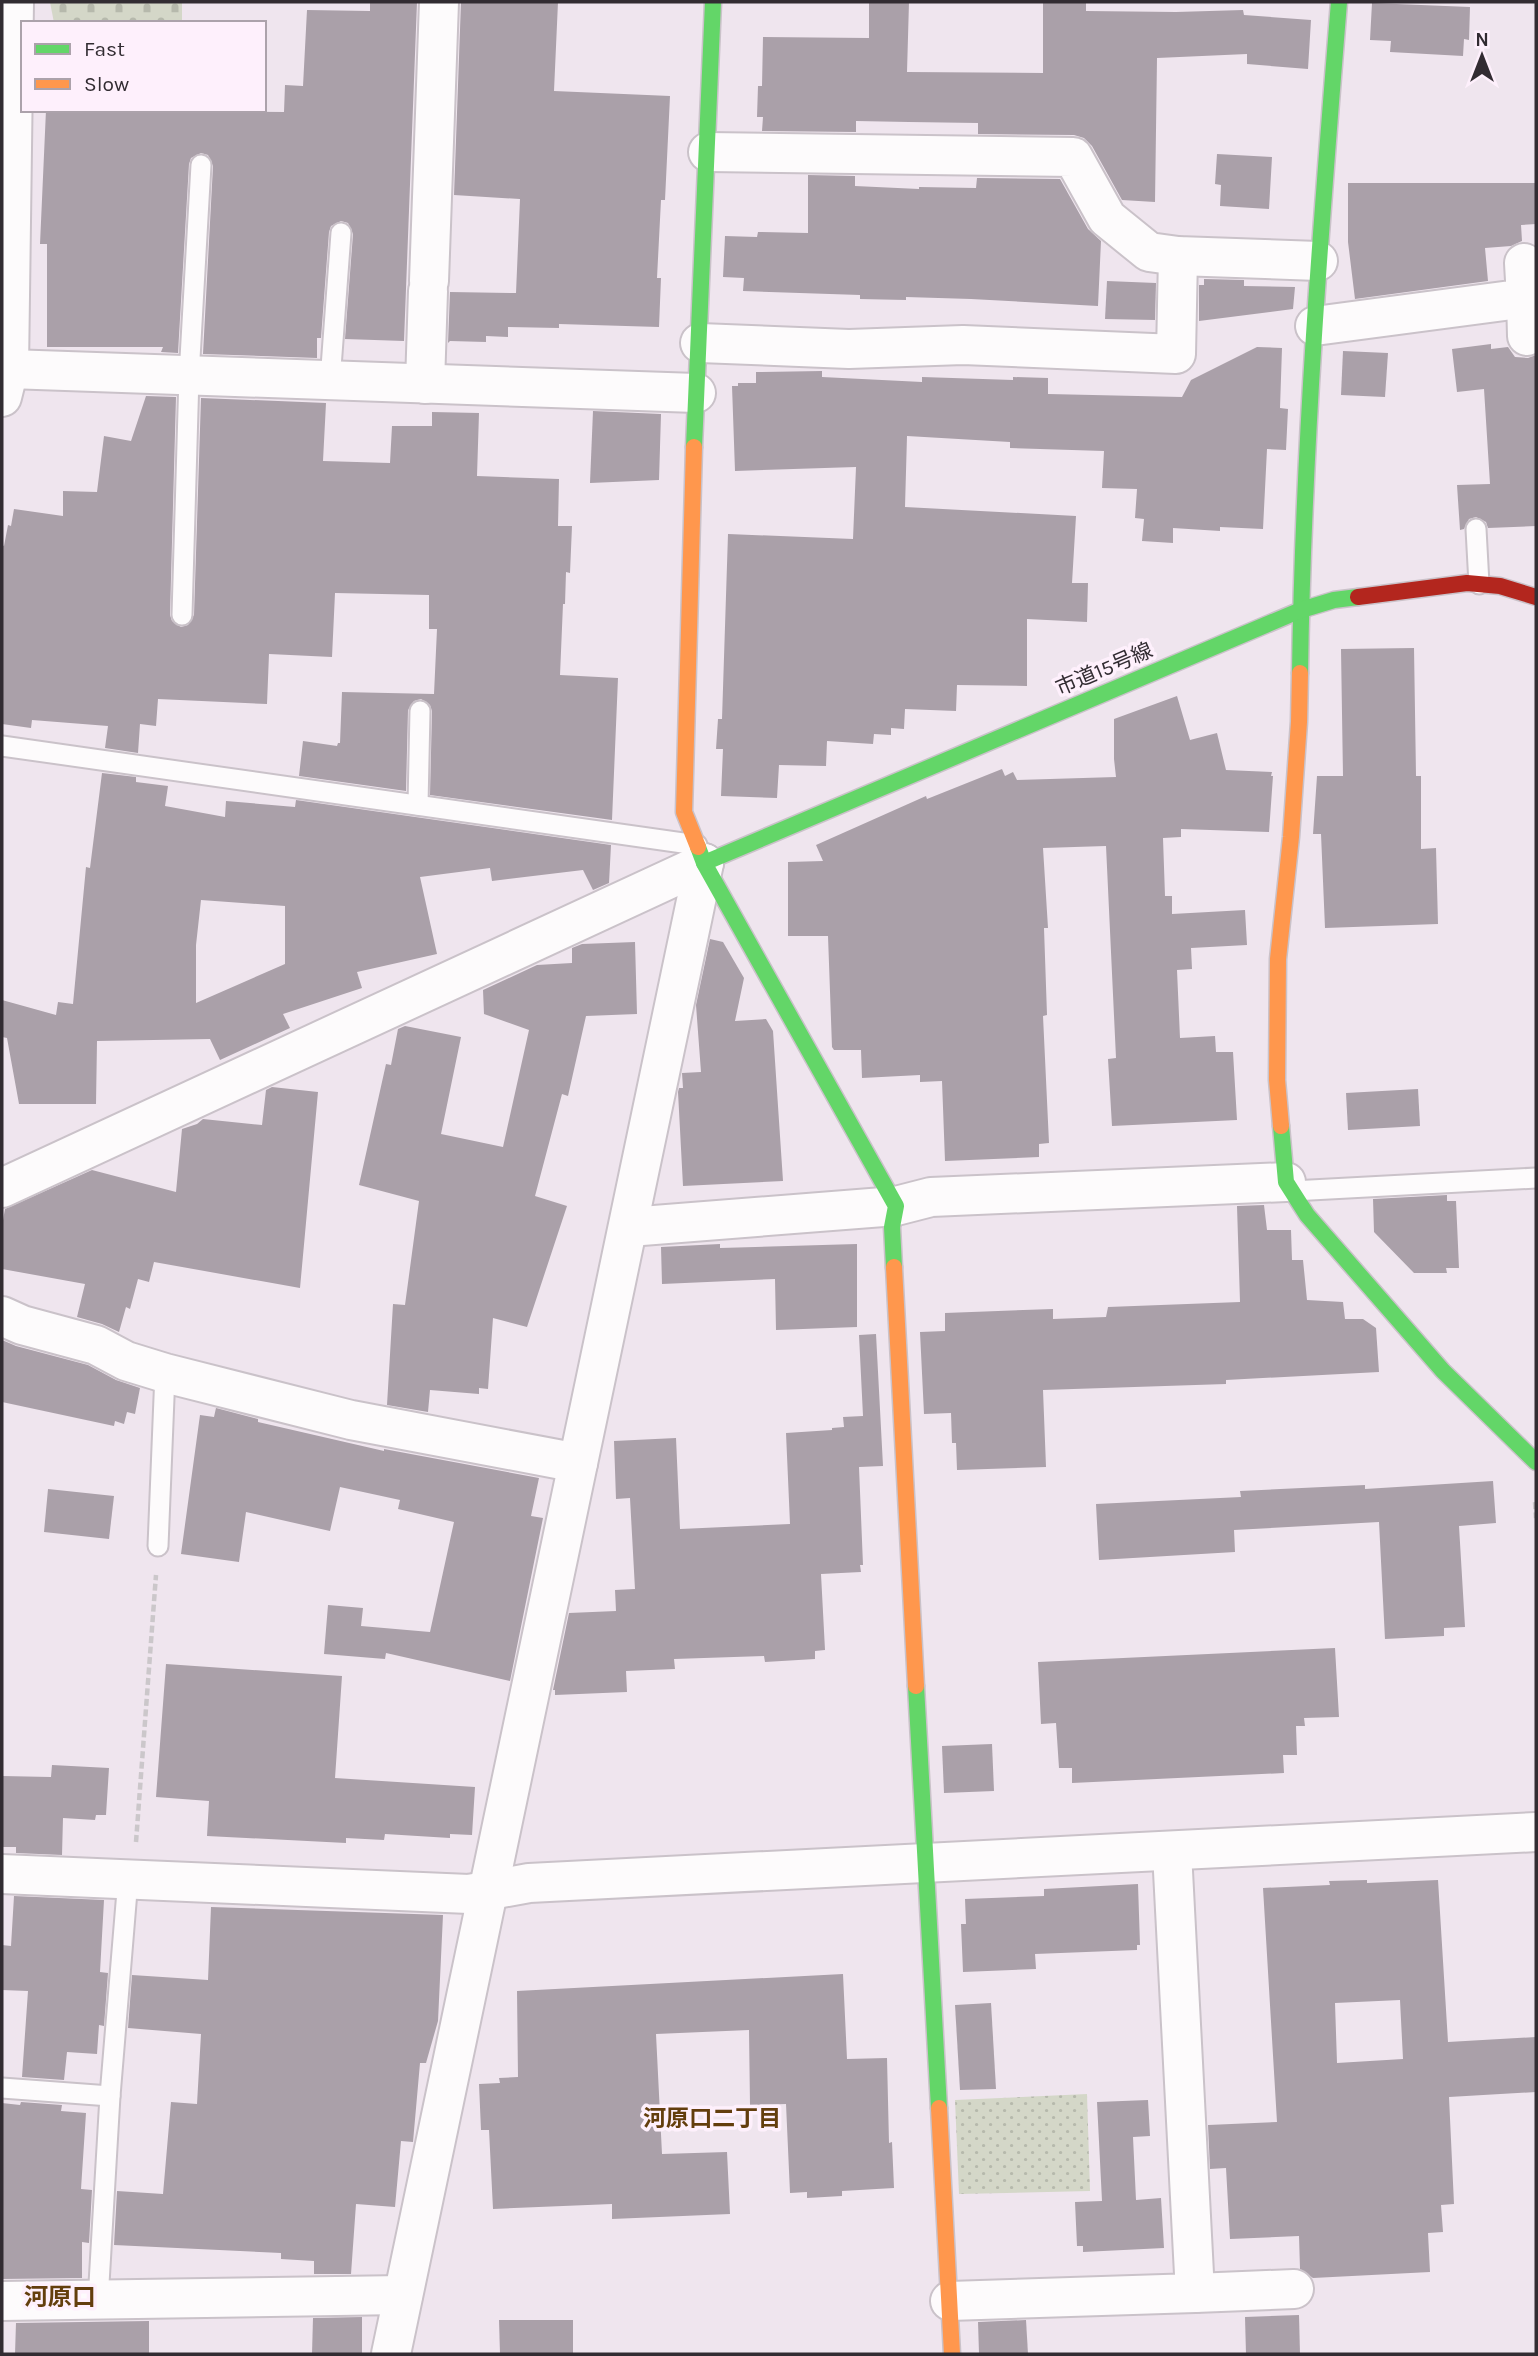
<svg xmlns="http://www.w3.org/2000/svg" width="1538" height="2356" font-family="Karla,'Noto Sans JP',sans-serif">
  <defs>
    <pattern id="cemetery-stones" width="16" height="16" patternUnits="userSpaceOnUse" patternTransform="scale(1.75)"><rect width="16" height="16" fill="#d4d7c8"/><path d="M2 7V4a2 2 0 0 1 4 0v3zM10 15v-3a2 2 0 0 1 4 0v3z" fill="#b6b9ac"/></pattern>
    <pattern id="park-dots" width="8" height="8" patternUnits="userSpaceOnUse" patternTransform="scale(1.75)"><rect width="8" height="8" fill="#d4d7c8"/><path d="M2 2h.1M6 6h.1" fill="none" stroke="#b6b9ac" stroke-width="1.8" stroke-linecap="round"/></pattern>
  </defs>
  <rect width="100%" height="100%" fill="#efe5ee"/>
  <polygon fill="url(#cemetery-stones)" points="50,2 182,2 182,23 54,23"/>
  <polygon fill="url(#park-dots)" points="1087,2094 1090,2191 959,2194 955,2100"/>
  <g fill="#aaa0a9" fill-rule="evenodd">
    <polygon points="370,2 417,2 404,341 345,339 353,234 348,223 341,221 331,226 329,232 321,338 317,338 317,358 203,354 213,166 208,155 201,153 191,158 189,164 178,353 161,352 163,347 47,347 47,244 40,244 46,110 284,112 285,85 303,86 307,10 370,11"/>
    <polygon points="461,2 558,2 554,91 670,96 665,200 661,200 657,278 661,278 659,327 559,324 559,328 508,327 508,337 486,336 486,342 450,341 448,343 450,292 516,293 520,199 454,195"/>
    <polygon points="869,2 909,2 907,72 1043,73 1043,2 1086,2 1086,11 1176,12 1243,10 1244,15 1311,20 1308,69 1247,64 1247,54 1157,58 1155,202 1122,200 1092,146 1084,138 1074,135 978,134 978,123 909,122 856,121 856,132 762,131 763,117 757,117 758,86 762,86 763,37 869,38"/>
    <polygon points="1372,3 1470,7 1469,40 1464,39 1463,56 1390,52 1391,41 1370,40"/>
    <polygon points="1217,154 1272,157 1269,209 1220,206 1221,185 1215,184"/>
    <polygon points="808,175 855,176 855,186 919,189 919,187 976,188 977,178 1060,179 1088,229 1101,241 1098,306 971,299 906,297 906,300 860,299 860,295 743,291 744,278 723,277 725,236 757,237 758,232 808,233"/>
    <polygon points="1348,183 1536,183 1536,224 1521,225 1522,241 1511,246 1485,248 1488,281 1355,299 1348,242"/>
    <polygon points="1204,279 1244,280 1244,286 1295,287 1293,309 1199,321 1199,285 1204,285"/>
    <polygon points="1107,281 1156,283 1155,320 1105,319"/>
    <polygon points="1491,344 1491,349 1508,347 1515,357 1528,358 1536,355 1536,526 1488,528 1486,522 1476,517 1469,519 1464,529 1460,530 1457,485 1490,484 1484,389 1457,392 1452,349"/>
    <polygon points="1257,347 1282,348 1280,408 1288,409 1286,450 1267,449 1263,529 1220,527 1220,531 1173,528 1173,543 1142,541 1144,519 1135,518 1137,489 1102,488 1104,451 1010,448 1010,442 907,436 905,507 1076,516 1072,583 1088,583 1087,622 1027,619 1027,686 957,685 956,711 905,709 904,729 891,728 891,735 874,734 873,744 827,741 826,766 779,765 777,798 721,796 723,749 716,749 718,719 722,719 728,534 853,539 856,467 735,471 732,386 738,386 738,383 756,383 756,372 822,371 822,377 922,382 922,377 1013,380 1013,377 1048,378 1048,394 1182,397 1191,380"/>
    <polygon points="1343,351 1388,353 1385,397 1341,395"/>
    <polygon points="146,396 176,397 170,615 172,621 181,627 188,625 194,615 201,398 326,403 323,461 390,463 392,426 432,426 432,412 479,413 477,476 559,479 558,526 572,526 570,573 566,572 565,604 563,604 560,675 618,678 612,820 430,795 432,711 430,705 421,699 414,701 408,710 406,791 299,776 303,741 337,746 338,743 340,743 342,692 434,694 437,629 429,629 429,595 335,593 332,657 269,654 267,704 158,699 156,726 140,724 138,753 105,748 108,726 32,720 31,728 2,724 2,545 4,546 8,525 11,526 14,509 63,516 63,491 97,492 104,436 131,441"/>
    <polygon points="593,411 661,414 659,480 590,483"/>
    <polygon points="1414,648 1416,776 1421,776 1421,849 1436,848 1438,924 1325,928 1321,834 1313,834 1317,776 1343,776 1341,649"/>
    <polygon points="1177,696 1190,740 1217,733 1226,770 1272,772 1271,776 1273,776 1269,832 1181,829 1181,837 1163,838 1165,896 1172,896 1172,914 1245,910 1247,945 1191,948 1192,969 1177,970 1180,1038 1215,1036 1216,1052 1233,1052 1237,1120 1112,1126 1108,1059 1116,1058 1106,846 1043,848 1048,928 1044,928 1047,1015 1043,1016 1049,1143 1039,1144 1039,1157 945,1161 942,1081 920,1082 920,1075 862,1078 861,1050 834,1050 832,1047 828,936 788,936 788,862 823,861 816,845 926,796 927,799 1002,769 1005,776 1013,772 1017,780 1116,777 1114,759 1114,719"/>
    <path d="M102 773 136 777V782L168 786 165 806 225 817 226 801 295 807 296 800 611 845 609 883 593 890 583 870 492 881 490 868 420 877 437 954 357 972 362 988 283 1014 290 1028 220 1060 210 1039 97 1041 96 1104H19L7 1038 2 1037V1000L56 1015 58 1002 73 1004 86 867 90 868ZM201 900 285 906V964L196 1003V945Z"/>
    <polygon points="710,939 723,942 744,978 735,1021 766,1019 773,1031 783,1181 683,1186 678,1092 679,1088 683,1088 682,1073 701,1072 696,1005"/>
    <polygon points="635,942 637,1014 586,1016 568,1096 562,1094 535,1196 567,1206 527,1327 493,1318 488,1389 479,1388 479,1394 430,1390 428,1412 387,1405 393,1304 405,1305 419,1201 359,1185 386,1064 391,1065 398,1029 405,1026 461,1037 441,1134 503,1147 529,1030 484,1014 483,990 537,965 572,963 572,948 582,944"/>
    <polygon points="272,1087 318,1092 300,1288 154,1262 149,1282 138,1279 130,1309 126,1307 119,1332 102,1324 77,1317 85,1284 2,1269 2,1226 5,1209 92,1170 176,1192 182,1129 197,1124 203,1119 262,1125 266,1090"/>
    <polygon points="1418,1089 1420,1126 1348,1130 1346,1093"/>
    <polygon points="1447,1195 1447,1201 1456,1201 1459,1268 1446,1268 1447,1273 1414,1273 1374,1232 1373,1199"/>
    <polygon points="1264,1205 1267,1230 1291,1230 1292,1260 1303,1260 1307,1300 1343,1302 1345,1319 1363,1319 1376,1328 1379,1372 1226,1380 1226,1384 1043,1390 1046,1467 957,1470 956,1443 952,1443 951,1413 924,1414 920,1332 945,1331 945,1313 1053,1309 1053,1319 1106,1317 1108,1307 1240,1302 1237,1206"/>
    <polygon points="720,1244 720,1248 857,1244 857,1327 776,1330 775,1279 662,1284 661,1247"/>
    <polygon points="876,1334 883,1466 859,1467 863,1565 860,1565 861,1572 821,1574 825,1650 815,1651 815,1659 765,1662 764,1656 674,1659 675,1669 626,1671 627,1692 555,1695 555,1690 553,1690 569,1613 616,1611 615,1590 635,1589 630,1498 616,1499 614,1441 676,1438 680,1529 790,1524 786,1433 832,1430 832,1428 844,1427 843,1417 863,1416 859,1335"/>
    <polygon points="2,1340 16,1346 88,1365 116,1380 140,1388 135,1414 127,1412 124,1424 115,1421 114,1426 2,1402"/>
    <polygon points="216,1408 258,1419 258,1422 384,1451 384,1449 539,1478 531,1516 543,1518 510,1681 386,1653 385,1659 324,1654 328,1605 363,1608 361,1626 430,1632 454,1522 398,1509 400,1500 340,1487 330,1531 246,1512 239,1562 181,1554 200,1415 214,1417"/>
    <polygon points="1493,1481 1496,1523 1459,1526 1465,1627 1444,1628 1444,1636 1385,1639 1379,1522 1234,1530 1235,1552 1099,1560 1096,1504 1241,1497 1240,1491 1365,1485 1365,1489"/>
    <polygon points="48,1489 114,1496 109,1539 44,1532"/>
    <polygon points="1335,1648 1339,1717 1304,1718 1305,1726 1296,1726 1297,1755 1283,1755 1284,1773 1072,1783 1072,1768 1059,1768 1056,1723 1041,1724 1038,1662"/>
    <polygon points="166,1664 342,1676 335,1778 475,1787 472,1835 450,1834 450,1838 385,1834 384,1840 346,1838 346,1843 207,1836 209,1801 156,1797"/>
    <polygon points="992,1744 994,1791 944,1793 942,1746"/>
    <polygon points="52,1765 109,1768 106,1815 96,1815 95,1820 63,1818 62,1855 16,1853 16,1847 2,1847 2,1776 51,1777"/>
    <path d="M1367 1880V1883L1438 1880 1448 2042 1536 2037V2092L1449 2097 1454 2204 1441 2205 1443 2232 1428 2233 1430 2272 1313 2278 1300 2269 1299 2236 1230 2239 1226 2168 1210 2169 1208 2125 1277 2122 1263 1888 1330 1885 1329 1881ZM1400 2000 1403 2059 1337 2063 1335 2003Z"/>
    <polygon points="1138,1884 1140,1945 1137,1945 1137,1950 1035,1954 1036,1969 963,1972 961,1924 966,1924 965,1899 1044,1896 1044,1889"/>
    <polygon points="14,1896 104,1900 100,1972 108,1973 104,2026 99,2025 97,2054 67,2052 64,2080 22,2077 28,1991 2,1990 2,1945 11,1946"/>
    <polygon points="211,1907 443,1915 438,2021 426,2063 420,2063 413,2142 401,2141 395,2207 356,2204 351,2274 314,2274 314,2261 281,2259 281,2253 114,2245 117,2191 163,2194 171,2102 197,2104 201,2034 128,2028 132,1975 208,1980"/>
    <polygon points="843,1974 847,2059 887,2058 889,2143 892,2142 894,2188 842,2191 842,2196 807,2198 807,2192 790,2193 786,2104 750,2105 749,2030 656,2034 662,2154 727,2152 730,2214 612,2219 612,2204 493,2209 489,2130 481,2130 479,2084 500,2083 499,2078 518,2077 517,1991"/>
    <polygon points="991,2003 996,2089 960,2090 955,2005"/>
    <polygon points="1148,2100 1150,2136 1133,2137 1136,2200 1161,2198 1164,2248 1083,2252 1083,2246 1077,2246 1075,2202 1102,2201 1097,2102"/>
    <polygon points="21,2102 62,2105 61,2111 86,2113 81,2189 92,2190 89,2243 82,2242 82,2278 2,2279 2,2103 20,2105"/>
    <polygon points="1299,2315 1300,2354 1246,2354 1245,2317"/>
    <polygon points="362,2317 362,2354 312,2354 313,2318"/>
    <polygon points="499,2320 573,2320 573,2354 500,2354"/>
    <polygon points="1026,2320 1028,2354 979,2354 978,2322"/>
    <polygon points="149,2321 149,2354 15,2354 16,2323"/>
  </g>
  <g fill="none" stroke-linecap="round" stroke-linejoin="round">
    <g stroke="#cac2c9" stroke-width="23">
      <g id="lane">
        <polyline points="330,381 341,233"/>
        <polyline points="1476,529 1479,584"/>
        <polyline points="182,615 189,376 201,165"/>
        <polyline points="2,746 697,845"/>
        <polyline points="418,805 420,711"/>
        <polyline points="1292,1191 1536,1178"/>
        <polyline points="158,1546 165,1373"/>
        <polyline points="2,2088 110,2096"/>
        <polyline points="98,2301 110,2096 128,1879"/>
      </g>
    </g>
    <g stroke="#cac2c9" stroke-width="42">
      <g id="street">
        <polyline points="708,152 1073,157 1107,218 1149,252 1178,256 1318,261"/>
        <polyline points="429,281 439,2"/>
        <polyline points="1526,298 1527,336"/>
        <polyline points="1315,326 1526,298 1524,263"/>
        <polyline points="700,343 849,349 963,345 1176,354 1178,256"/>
        <polyline points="9,369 696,393"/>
        <polyline points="425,384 428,291"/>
        <polyline points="2,397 9,369 14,2"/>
        <polyline points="2,1188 704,863"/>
        <polyline points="629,1227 896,1206 931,1197 1286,1182"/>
        <polyline points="2,1316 22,1325 96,1345 126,1361 165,1373 351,1420 578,1463"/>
        <polyline points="2,1874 469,1894 529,1883 1536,1832"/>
        <polyline points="1195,2293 1294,2289"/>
        <polyline points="2,2301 403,2295"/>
        <polyline points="950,2301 1195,2293 1172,1852"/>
        <polyline points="391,2354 704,863"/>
      </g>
    </g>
    <g stroke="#cac2c9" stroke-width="19">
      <g id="fast">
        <polyline points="694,447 713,2"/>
        <path d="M1300 673C1303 449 1321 225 1339 2"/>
        <polyline points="698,847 704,863 896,1206 892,1227 894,1267"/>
        <polyline points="704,863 1301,610 1334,600 1358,597"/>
        <polyline points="1281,1126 1286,1182 1307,1215 1443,1371 1536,1462"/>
        <polyline points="916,1686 939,2108"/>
      </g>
    </g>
    <g stroke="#cac2c9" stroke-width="19">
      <g id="slow">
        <polyline points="694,447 684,812 698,847"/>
        <polyline points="1281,1126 1277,1080 1278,959 1291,837 1299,722 1300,673"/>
        <polyline points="894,1267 916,1686"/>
        <polyline points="939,2108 952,2354"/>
      </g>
    </g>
    <g stroke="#cac2c9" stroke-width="19">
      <polyline id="jam" points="1358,597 1467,583 1500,586 1536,597"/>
    </g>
    <g stroke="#cbc7ca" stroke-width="4.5" stroke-dasharray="7 3.5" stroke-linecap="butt">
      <polyline points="1535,1502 1536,1518"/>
      <polyline points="136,1842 156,1575"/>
    </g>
    <use href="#lane" stroke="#fdfbfc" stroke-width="19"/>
    <use href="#street" stroke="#fdfbfc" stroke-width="38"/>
    <use href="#fast" stroke="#63d668" stroke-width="16"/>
    <use href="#slow" stroke="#ff974d" stroke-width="16"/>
    <use href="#jam" stroke="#b3261e" stroke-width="16"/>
  </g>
  <g text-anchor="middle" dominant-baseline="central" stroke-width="7" stroke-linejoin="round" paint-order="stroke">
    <g font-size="21" fill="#322c32" stroke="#fef0fc">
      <text transform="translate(1104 669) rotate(-23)">市道15号線</text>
    </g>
    <g font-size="23" font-weight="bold" fill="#633e0d" stroke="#fef0fc">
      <text x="712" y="2118">河原口二丁目</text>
    </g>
    <g font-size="24" font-weight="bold" fill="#633e0d" stroke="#fef0fc">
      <text x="60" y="2297">河原口</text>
    </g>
  </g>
  <rect width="1538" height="2356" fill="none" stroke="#322c32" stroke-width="7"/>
  <rect x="21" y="21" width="245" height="91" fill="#fef0fc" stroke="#aca2ab" stroke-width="2"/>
  <rect x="35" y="44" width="35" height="10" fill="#63d668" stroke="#aca2ab" stroke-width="2"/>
  <text x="84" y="56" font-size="21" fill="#322c32">Fast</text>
  <rect x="35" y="79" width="35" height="10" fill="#ff974d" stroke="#aca2ab" stroke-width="2"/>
  <text x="84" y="91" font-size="21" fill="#322c32">Slow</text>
  <g transform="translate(1482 56)" stroke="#fef0fc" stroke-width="5" paint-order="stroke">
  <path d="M0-5L12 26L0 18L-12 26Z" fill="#322c32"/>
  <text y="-10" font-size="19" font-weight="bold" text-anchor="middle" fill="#322c32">N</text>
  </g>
</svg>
